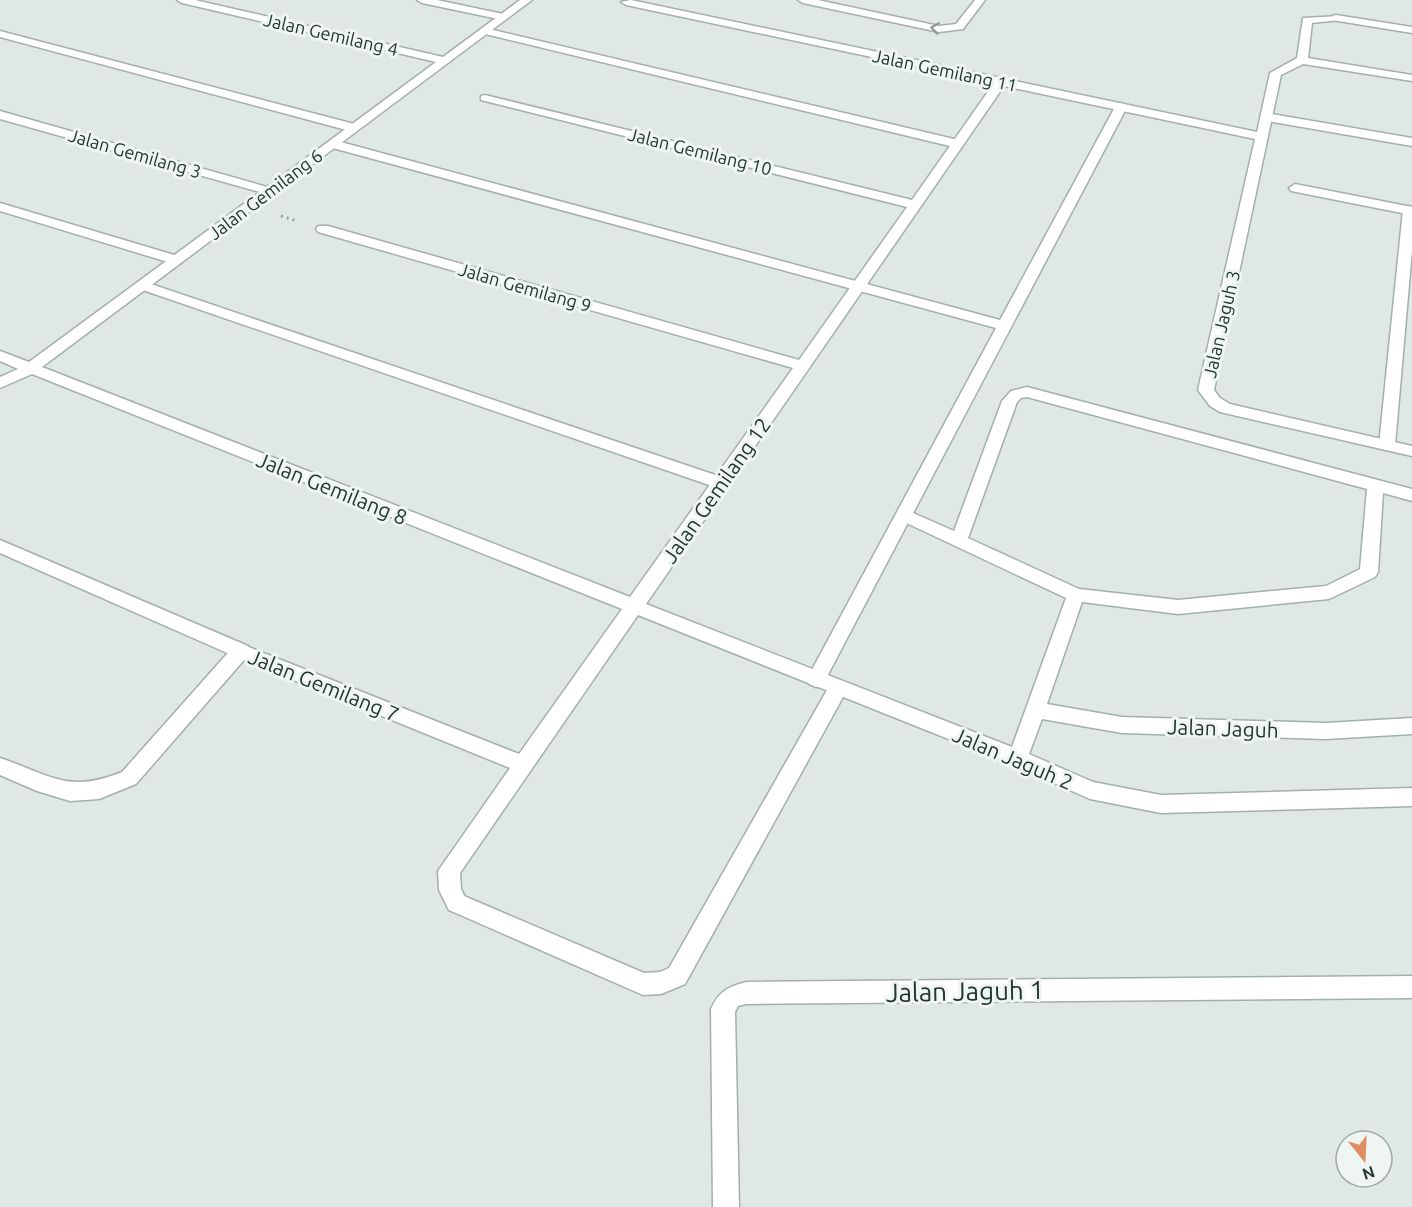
<svg xmlns="http://www.w3.org/2000/svg" width="1412" height="1207" font-family="Ubuntu,sans-serif">
  <rect width="100%" height="100%" fill="#dfe8e5"/>
  <g fill="none" stroke-linecap="round" stroke-linejoin="round">
    <g stroke="#a3afac" stroke-width="3">
      <g id="lane">
        <polygon points="417,0 437,0 503,14 508,17 503,20 422,3"/>
        <polygon points="798,0 818,0 939,26 956,24 975,0 985,0 963,29 939,32 803,3"/>
        <polygon points="1336,15 1412,27 1412,33 1332,20 1332,16"/>
        <polygon points="485,28 958,140 964,144 958,148 481,33 481,29"/>
        <polygon points="0,31 358,125 360,128 354,132 350,131 0,37"/>
        <polygon points="1121,103 1127,107 823,684 816,687 809,684 807,679 996,328 329,147 327,144 333,140 337,141 1000,320 1115,107"/>
        <polygon points="1265,113 1412,138 1412,146 1261,120 1261,114"/>
        <polygon points="0,203 181,257 183,260 181,263 171,263 0,211"/>
        <polygon points="1409,206 1412,207 1412,250 1395,445 1393,449 1381,449 1379,445 1403,210"/>
        <polygon points="142,281 727,479 729,483 727,487 715,487 137,288 135,285"/>
        <polygon points="0,540 248,646 250,651 248,656 241,658 234,656 0,553"/>
        <polygon points="838,680 845,683 848,688 685,984 661,994 643,995 449,910 446,903 449,896 457,893 644,973 660,972 669,968 831,683"/>
        <path d="M1412 976V998L746 1004 738 1006 735 1012 739 1207H713L711 1009C719 991 728 987 746 982Z"/>
      </g>
    </g>
    <g stroke="#a3afac" stroke-width="3">
      <g id="street">
        <path d="M177 0H195L443 57 520 0H532L42 367 630 597 793 368 318 232 316 229 318 226H328L799 360 907 207 481 100V96L485 95 912 200 994 83 626 5 621 2 631 0 1257 132 1270 73 1297 58 1303 18 1340 16V20L1312 23 1308 58 1412 75V81L1303 64 1281 75 1214 390 1220 398 1230 404 1412 446V456L1220 412 1210 406 1198 390 1255 139 1004 86 646 604 1012 747 1066 598 898 519 896 515 898 511 904 509 954 531 1002 401 1011 391 1027 387 1412 489V501L1383 493 1378 572 1375 577 1329 599 1178 614 1082 602 1047 704 1122 717 1326 723 1412 718V734L1326 739 1122 733 1042 719 1029 754 1093 782 1161 795 1412 788V806L1161 813 1090 799 1011 764 638 615 460 873 461 889 468 903 465 910 457 913 449 910 439 890 438 871 510 768 244 660 136 784 99 799 70 801 37 791 0 775V758C51 775 67 794 122 772L234 646 241 644 519 754 622 609 32 374 0 388V377L18 369 0 361V351L29 362 260 192 0 119V111L267 187 436 62 182 3ZM1027 397 1367 489 1360 569 1326 586 1178 600 1079 589 968 538 1017 402 1021 398Z"/>
        <polygon points="1295,184 1412,207 1412,215 1291,191 1289,188"/>
      </g>
    </g>
    <polyline stroke="#83a89f" stroke-width="3" stroke-dasharray="2 4" stroke-linecap="butt" points="281,216 297,221"/>
    <use href="#lane" fill="#fff" fill-rule="evenodd"/>
    <use href="#street" fill="#fff" fill-rule="evenodd"/>
  </g>
  <defs><path id="oneway-chevron" d="M-2-3.5L2.5 0L-2 3.5" fill="none" stroke-width="1.6" stroke-linecap="round" stroke-linejoin="round" transform="scale(1.5)"/></defs>
  <use stroke="#909a98" href="#oneway-chevron" transform="translate(935 28) rotate(-172)"/>
  <g text-anchor="middle" dominant-baseline="central" stroke-width="6" stroke-linejoin="round" paint-order="stroke">
    <g font-size="18" fill="#223632" stroke="#eff5f3">
      <text transform="translate(331 34) rotate(13)">Jalan Gemilang 4</text>
      <text transform="translate(945 70) rotate(12)">Jalan Gemilang 11</text>
      <text transform="translate(700 151) rotate(14)">Jalan Gemilang 10</text>
      <text transform="translate(135 153) rotate(16)">Jalan Gemilang 3</text>
      <text transform="translate(265 194) rotate(-37)">Jalan Gemilang 6</text>
      <text transform="translate(525 287) rotate(16)">Jalan Gemilang 9</text>
      <text transform="translate(1221 324) rotate(-77)">Jalan Jaguh 3</text>
    </g>
    <g font-size="21" fill="#223632" stroke="#eff5f3">
      <text transform="translate(332 488) rotate(22)">Jalan Gemilang 8</text>
      <text transform="translate(716 490) rotate(-55)">Jalan Gemilang 12</text>
      <text transform="translate(324 685) rotate(22)">Jalan Gemilang 7</text>
      <text transform="translate(1223 728) rotate(2)">Jalan Jaguh</text>
      <text transform="translate(1013 758) rotate(23)">Jalan Jaguh 2</text>
    </g>
    <g font-size="26" fill="#223632" stroke="#eff5f3">
      <text transform="translate(965 991) rotate(-1)">Jalan Jaguh 1</text>
    </g>
  </g>
  <g transform="translate(1364 1159) rotate(162)"><circle r="28" fill="#eff5f3" stroke="#9da9a6" stroke-width="1.5"/>
  <path d="M0-4.5L10 22L0 15L-10 22Z" fill="#e08d65"/>
  <text y="-9" font-size="16" font-weight="bold" text-anchor="middle" fill="#223632">N</text>
  </g>
</svg>
